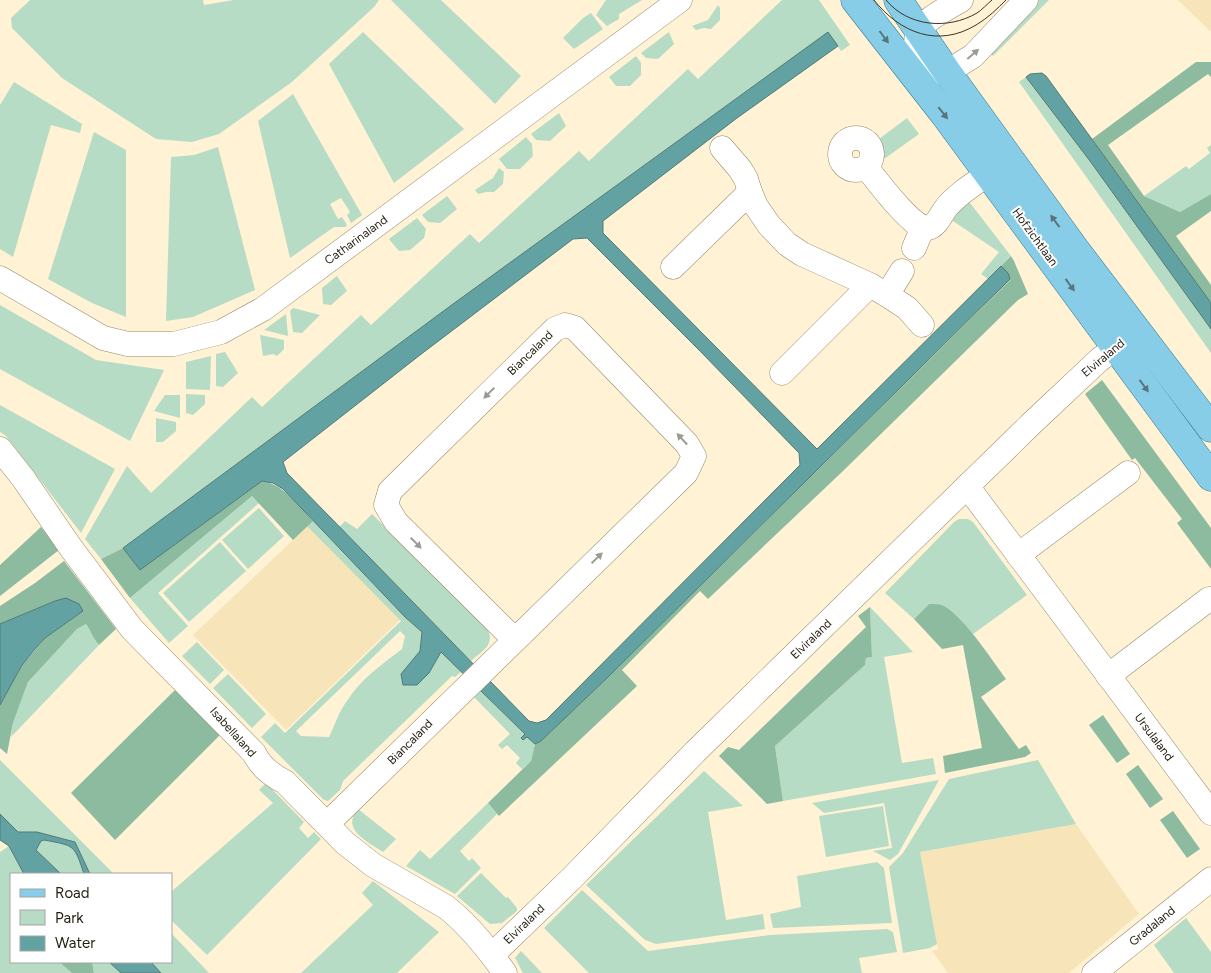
<svg xmlns="http://www.w3.org/2000/svg" width="1211" height="973" font-family="Figtree,sans-serif">
  <rect width="100%" height="100%" fill="#fff2d5"/>
  <g fill="#f8e4b9">
    <polygon points="1178,0 1211,0 1211,32"/>
    <polygon points="313,521 404,616 286,730 193,635"/>
    <polygon points="1076,824 1139,914 1069,973 948,973 932,951 938,949 920,852"/>
  </g>
  <g fill="#b7dcc5" fill-rule="evenodd">
    <polygon points="30,0 203,0 204,5 234,0 379,0 374,7 292,82 219,134 192,142 156,139 62,78 12,28 11,18"/>
    <polygon points="391,0 441,0 521,76 495,104"/>
    <polygon points="606,0 642,0 619,14 619,19 607,26 596,15"/>
    <polygon points="782,0 819,0 850,45 841,51 828,32 453,304 123,548 101,559 85,539 127,466 151,493 252,397 262,407 361,315 371,325 470,234 479,243 579,151 589,161 688,69 698,79"/>
    <polygon points="1035,0 1049,0 993,56 986,49"/>
    <polygon points="718,5 720,8 720,20 711,29 704,28 696,30 692,26 708,20"/>
    <polygon points="591,13 603,29 574,49 563,38 583,18"/>
    <polygon points="363,32 464,129 394,183 329,64"/>
    <polygon points="669,32 674,44 658,59 646,58 641,53"/>
    <polygon points="636,56 641,63 641,75 630,86 616,86 609,77"/>
    <polygon points="1026,77 1090,161 1211,329 1211,353 1019,82"/>
    <polygon points="14,82 82,124 80,133 51,125 13,257 0,249 0,105"/>
    <polygon points="293,94 362,215 351,223 347,215 350,212 341,198 330,204 338,219 342,217 347,225 345,227 334,227 290,258 258,121"/>
    <polygon points="559,113 566,126 550,141 536,140 531,134"/>
    <path d="M907 118 919 134 877 164C881 155 880 150 875 142Z"/>
    <polygon points="94,132 126,150 126,317 92,303 48,279"/>
    <polygon points="526,137 532,144 533,156 520,169 507,169 499,159"/>
    <polygon points="1211,145 1211,194 1180,212 1144,196 1186,166 1189,169 1210,153 1207,148"/>
    <polygon points="218,147 255,290 193,317 166,321 171,157 194,155"/>
    <polygon points="499,168 504,172 503,184 494,192 486,192 478,194 475,190 493,178"/>
    <polygon points="447,196 457,209 440,223 428,222 422,215"/>
    <polygon points="967,199 1011,256 988,279 981,274 999,252 953,221 951,217"/>
    <polygon points="417,218 426,229 424,238 410,250 399,251 389,239"/>
    <polygon points="337,276 347,291 331,305 323,304 322,288"/>
    <polygon points="0,305 96,360 164,370 130,441 0,369"/>
    <polygon points="293,308 320,315 302,333 293,332 290,311"/>
    <polygon points="286,314 288,336 264,330"/>
    <polygon points="260,335 284,340 284,349 277,356 273,354 263,356"/>
    <polygon points="225,352 238,373 223,387 216,386 216,354"/>
    <polygon points="211,356 210,390 186,389 186,362"/>
    <polygon points="186,394 205,395 205,404 193,415 186,413"/>
    <polygon points="165,395 180,395 180,418 154,411"/>
    <polygon points="0,405 115,469 81,533 6,436 0,432"/>
    <polygon points="156,418 176,422 176,431 163,442 156,442"/>
    <polygon points="252,496 259,503 158,593 188,626 169,643 130,598"/>
    <polygon points="259,508 284,536 248,569 222,540"/>
    <path d="M372 514 486 627C497 644 483 650 471 661L339 527 345 521 357 529Z"/>
    <path d="M959 519H968L973 522 1027 595 973 634C957 617 953 607 929 604L914 619 885 593 954 522Z"/>
    <path d="M313 521 405 617 422 632 420 651 401 674 441 652 462 671 455 677 452 676 343 781 340 790 328 801 324 800 261 737 275 723 285 733 401 621 307 526ZM400 631 405 636 402 649C381 665 361 679 347 701 339 711 335 725 329 737L301 736 296 731Z"/>
    <polygon points="220,542 246,571 189,622 163,593"/>
    <polygon points="870,607 913,652 884,657 902,763 933,758 936,774 783,801 775,746 865,665 866,658 872,657"/>
    <path d="M86 624C91 631 93 638 99 645L11 737 13 723 28 682 77 629Z"/>
    <polygon points="197,642 224,670 210,684 182,656"/>
    <polygon points="228,674 266,714 252,728 213,688"/>
    <polygon points="480,690 525,734 521,739 523,740 527,737 535,744 531,761 522,769 516,763 520,758 507,745 502,749 498,745 510,734 473,696"/>
    <polygon points="0,760 114,874 90,874 75,842 37,832 18,832 0,814"/>
    <polygon points="1038,760 1076,824 920,852 937,944 930,948 903,953 889,867 903,853 949,779"/>
    <polygon points="704,771 743,806 708,812 726,920 763,914 765,929 656,944 645,940 586,885"/>
    <polygon points="939,780 898,854 890,860 873,851 892,848 884,803 824,813 812,803"/>
    <polygon points="266,783 304,822 299,828 308,838 314,832 321,839 207,955 171,920 171,892 273,803 259,790"/>
    <polygon points="488,803 497,814 460,851 469,861 472,858 481,868 455,894 406,866 420,850 430,859"/>
    <polygon points="883,806 889,846 826,857 819,816"/>
    <path d="M358 809 396 839 383 852C368 842 340 829 358 809Z"/>
    <path d="M44 840C75 846 74 844 84 874H61L36 850 41 841Z"/>
    <polygon points="9,846 24,874 11,874 11,962 59,962 72,973 0,973 0,852"/>
    <polygon points="877,862 884,868 892,923 773,928 770,914 801,907 797,876"/>
    <polygon points="481,873 506,898 508,897 517,908 517,911 502,923 490,924 457,896"/>
    <polygon points="373,881 439,932 397,973 301,973 373,905 362,893"/>
    <polygon points="582,890 648,951 770,935 887,929 893,932 897,952 859,958 862,973 589,973 544,928"/>
    <polygon points="1186,918 1211,952 1211,973 1174,973 1154,945"/>
    <polygon points="171,933 209,973 161,973 151,962 171,962"/>
    <polygon points="521,951 542,973 523,973 515,958"/>
    <polygon points="92,962 109,962 121,973 94,973"/>
  </g>
  <g fill="#8cbb9f">
    <polygon points="1196,62 1211,62 1211,77 1208,74 1108,145 1144,196 1180,212 1211,194 1211,211 1176,236 1211,285 1211,303 1092,139"/>
    <polygon points="1011,256 1014,261 1028,294 1018,300 843,471 708,599 700,591 622,670 637,686 499,816 488,803 531,761 535,744 541,741 608,677 1010,280 1008,273 1001,266"/>
    <polygon points="1102,380 1211,528 1211,569 1177,523 1182,519 1135,458 1132,460 1085,394"/>
    <path d="M262 481C285 485 297 505 313 521L293 540 252 496 130 598 101 559 123 548 140 570Z"/>
    <polygon points="41,527 59,550 0,596 0,565"/>
    <path d="M64 561 116 629 99 645C92 637 91 631 86 624L77 629 28 682 13 723 7 754 0 748V705L22 665 45 638 83 611 55 601 0 624V606L35 583Z"/>
    <path d="M929 604C935 604 939 604 944 606 964 617 992 660 1006 679L981 697 1019 749 1026 745 1031 753 1025 757 945 773 943 756 982 748 963 645 942 649 914 619Z"/>
    <polygon points="870,607 872,657 866,658 865,665 775,746 783,801 767,804 719,756 728,747 739,750 866,627 858,616"/>
    <polygon points="175,690 220,735 115,840 71,793"/>
    <polygon points="1103,715 1130,754 1117,763 1089,725"/>
    <polygon points="1138,765 1163,799 1150,808 1126,774"/>
    <polygon points="1173,811 1200,849 1187,858 1160,820"/>
    <polygon points="59,962 92,962 94,973 72,973"/>
  </g>
  <g fill="#63a2a2" stroke="#507a76" fill-rule="evenodd">
    <path d="M828 32 838 46 737 118 603 221V233L817 449 1001 266 1008 273 1010 279 608 677 541 741 535 744 527 737 523 740 521 738 525 734 441 652 429 673 417 685H403L401 674 420 651 422 632 405 617 283 489 273 483 262 481 140 570 123 548 453 304ZM587 238 700 351 799 453 800 465 546 720 537 723 529 721 287 473 283 462 420 355 573 239Z"/>
    <polygon points="1042,73 1046,76 1211,303 1211,329 1090,161 1026,77 1030,74"/>
    <polygon points="66,598 79,604 83,611 45,638 34,650 22,665 0,705 0,624 55,601"/>
    <path d="M0 814 18 832H37L75 842 90 874H84C74 844 75 846 44 840L41 841 36 850 61 874H24L9 846 0 840Z"/>
    <polygon points="109,962 151,962 161,973 121,973"/>
  </g>
  <g fill="none" stroke-linecap="round" stroke-linejoin="round">
    <g stroke="#978867" stroke-width="25">
      <g id="minor">
        <path d="M961 0C948 8 923 20 917 33L913 74 947 72 973 56 1026 0"/>
        <circle cx="856" cy="154" r="16"/>
        <polyline points="722,148 740,169 746,179 750,192 756,206 769,225 787,244 802,254 870,285 887,295 907,308 922,325"/>
        <path d="M866 167C875 178 914 231 928 228 937 226 941 214 946 208 957 194 974 184 988 174"/>
        <polyline points="914,248 923,227"/>
        <polyline points="673,267 750,192"/>
        <polyline points="0,278 103,338 128,344 174,344 221,332 263,309 680,0"/>
        <polyline points="887,295 902,271"/>
        <polyline points="782,373 870,285"/>
        <path d="M0 449 23 478 71 548 132 629 254 753C260 766 273 776 285 782L345 843 373 865 446 907C469 925 488 949 505 973"/>
        <polyline points="967,486 1211,813"/>
        <polyline points="1018,555 1128,473"/>
        <polyline points="1108,676 1209,599"/>
        <polyline points="327,824 686,473 694,456 687,444 575,328 565,325 555,329 390,491 386,505 396,522 515,640"/>
        <polyline points="492,955 572,878 695,752 1032,423 1099,360 1130,336"/>
        <polyline points="1094,973 1211,879"/>
      </g>
    </g>
    <g stroke="#317a92" stroke-width="29">
      <g id="major">
        <polyline points="855,0 944,114 1211,477"/>
        <polyline points="898,0 947,72 1075,249 1211,428"/>
      </g>
    </g>
    <use href="#minor" stroke="#fff" stroke-width="24"/>
    <use href="#major" stroke="#88cde7" stroke-width="28"/>
    <g stroke="#3b3426" stroke-width="1">
      <path d="M874 0C900 33 938 48 976 25 988 18 997 9 1006 0"/>
      <path d="M886 0C908 27 948 30 977 13 982 10 987 4 992 0"/>
    </g>
  </g>
  <defs><path id="oneway-solid" d="M-6-.8H1V-3.2L6.5 0L1 3.2V.8H-6Z" transform="scale(1.25)"/></defs>
  <g fill="#56767c">
    <use href="#oneway-solid" transform="translate(884 37) rotate(53)"/>
    <use href="#oneway-solid" transform="translate(943 113) rotate(52)"/>
    <use href="#oneway-solid" transform="translate(1055 221) rotate(-126)"/>
    <use href="#oneway-solid" transform="translate(1070 285) rotate(54)"/>
    <use href="#oneway-solid" transform="translate(1144 386) rotate(54)"/>
  </g>
  <g fill="#9c9a94">
    <use href="#oneway-solid" transform="translate(973 54) rotate(-41)"/>
    <use href="#oneway-solid" transform="translate(489 393) rotate(135)"/>
    <use href="#oneway-solid" transform="translate(682 439) rotate(-133)"/>
    <use href="#oneway-solid" transform="translate(416 543) rotate(45)"/>
    <use href="#oneway-solid" transform="translate(597 558) rotate(-44)"/>
  </g>
  <g text-anchor="middle" dominant-baseline="central" stroke-width="4" stroke-linejoin="round" paint-order="stroke">
    <g font-size="12" fill="#241e11" stroke="#fff">
      <text transform="translate(1035 237) rotate(54)">Hofzichtlaan</text>
      <text transform="translate(356 240) rotate(-36)">Catharinaland</text>
      <text transform="translate(530 353) rotate(-44)">Biancaland</text>
      <text transform="translate(1103 358) rotate(-40)">Elviraland</text>
      <text transform="translate(811 639) rotate(-44)">Elviraland</text>
      <text transform="translate(233 732) rotate(48)">Isabellaland</text>
      <text transform="translate(1154 737) rotate(53)">Ursulaland</text>
      <text transform="translate(410 742) rotate(-45)">Biancaland</text>
      <text transform="translate(524 924) rotate(-44)">Elviraland</text>
      <text transform="translate(1152 926) rotate(-39)">Gradaland</text>
    </g>
  </g>
  <rect x="10" y="873" width="162" height="90" fill="#ffffff" stroke="#a7a5a0"/>
  <rect x="20" y="889" width="25" height="8" fill="#88cde7" stroke="#a7a5a0"/>
  <text x="55" y="898" font-size="15" fill="#241e11">Road</text>
  <rect x="20" y="910" width="25" height="15" fill="#b7dcc5" stroke="#a7a5a0"/>
  <text x="55" y="923" font-size="15" fill="#241e11">Park</text>
  <rect x="20" y="936" width="25" height="15" fill="#63a2a2" stroke="#a7a5a0"/>
  <text x="55" y="948" font-size="15" fill="#241e11">Water</text>
</svg>
